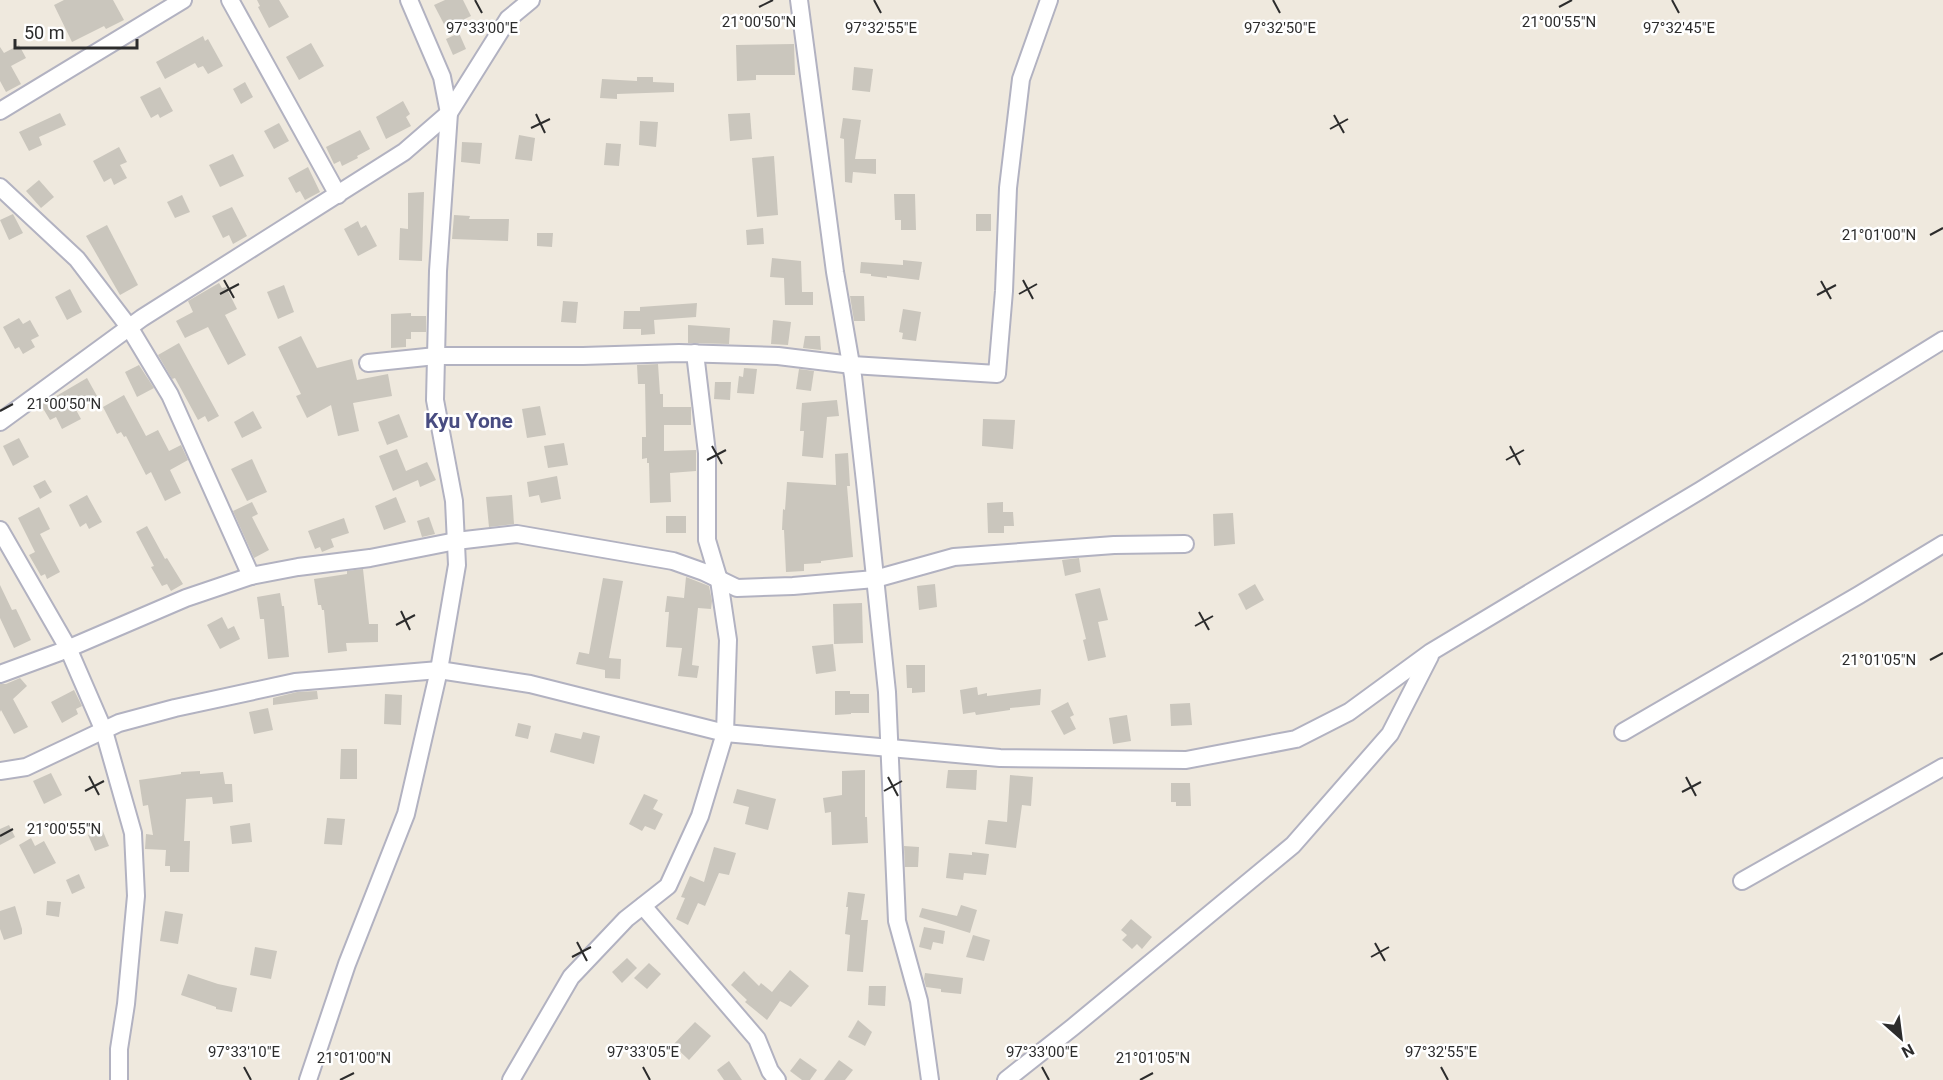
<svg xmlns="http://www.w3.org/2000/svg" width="1943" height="1080" font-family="Roboto,sans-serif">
  <rect width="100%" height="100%" fill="#efe9de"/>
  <g fill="#cac6bd">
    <polygon points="64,0 113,0 124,20 106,29 104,26 72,42 54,5"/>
    <polygon points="257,0 279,0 289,17 269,28 258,7 260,6"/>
    <polygon points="445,0 463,0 471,16 446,28 434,5"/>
    <polygon points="459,33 466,49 453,55 446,39"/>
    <polygon points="203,36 205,41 208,39 223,66 208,74 203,66 198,68 195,63 165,79 156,62"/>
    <polygon points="311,43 324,66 299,80 286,57"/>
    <polygon points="794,44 795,75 756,75 756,80 737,81 736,45"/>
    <polygon points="19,45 26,58 11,66 21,84 6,92 0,81 0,47 4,53"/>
    <polygon points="854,67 873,69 870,92 852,90"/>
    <polygon points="637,77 653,77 653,82 674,83 674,92 617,94 617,99 600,98 602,79 637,81"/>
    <polygon points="245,82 253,97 241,104 233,89"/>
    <polygon points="160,87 173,111 160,118 158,114 151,118 140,97"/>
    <polygon points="403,101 410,114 406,117 411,126 386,139 376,117"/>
    <polygon points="60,113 66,125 39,137 42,145 29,151 19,132"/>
    <polygon points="750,113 752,139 730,141 728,114"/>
    <polygon points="843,118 861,120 855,159 876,159 876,174 853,172 852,183 845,182 844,139 840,138"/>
    <polygon points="640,121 658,122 656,147 639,145"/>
    <polygon points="279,123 289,141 274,149 264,131"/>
    <polygon points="360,130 370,149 357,156 358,158 342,166 340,161 334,164 326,147"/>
    <polygon points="519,135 535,138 532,161 515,159"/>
    <polygon points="462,142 482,143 480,164 461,162"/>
    <polygon points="606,143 621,144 619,166 604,165"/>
    <polygon points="119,147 127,162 120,165 127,178 114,185 111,178 104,182 93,161"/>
    <polygon points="233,154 244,176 220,187 209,165"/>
    <polygon points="774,156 778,215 757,217 752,158"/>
    <polygon points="308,167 320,192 305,200 300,191 296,193 288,178"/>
    <polygon points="39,180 54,197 41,208 26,191"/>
    <polygon points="424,192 422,261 399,260 400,228 408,229 408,193"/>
    <polygon points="894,194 915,194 916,230 901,230 901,220 895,220"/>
    <polygon points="182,195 190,212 175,218 167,202"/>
    <polygon points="232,207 247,236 233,244 229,235 223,238 212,216"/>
    <polygon points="13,214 23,233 9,240 0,220"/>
    <rect x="976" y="214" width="15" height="17"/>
    <polygon points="454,215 470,216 469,219 509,219 508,241 452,239"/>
    <polygon points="358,221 361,228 366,225 377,246 358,256 344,229"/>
    <polygon points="107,225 138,285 120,295 86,236"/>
    <polygon points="763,228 764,244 747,245 746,230"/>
    <polygon points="537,233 553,233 552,247 537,246"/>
    <polygon points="772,258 801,261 802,292 813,292 813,305 785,305 784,278 770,277"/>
    <polygon points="903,260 922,262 919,280 887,276 887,278 871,276 871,274 860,273 861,262 903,265"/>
    <polygon points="219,283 222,288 226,287 237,309 225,315 246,355 228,365 208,327 185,338 176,321 193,312 188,301"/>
    <polygon points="284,285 294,312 278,319 267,292"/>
    <polygon points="70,289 82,312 67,320 55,297"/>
    <polygon points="850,296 864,296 865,321 854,321"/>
    <polygon points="563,301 578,302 576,323 561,322"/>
    <polygon points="697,303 696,317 654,320 655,334 641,335 641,329 623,329 624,311 640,311 640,307"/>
    <polygon points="903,309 921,312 916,341 902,339 903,333 899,332"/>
    <polygon points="411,313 411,316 426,316 426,332 411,332 411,339 406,339 406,347 391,348 391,314"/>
    <polygon points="19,318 23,324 30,320 39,336 31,340 35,347 23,354 19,347 15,349 3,327"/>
    <polygon points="773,320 791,322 788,345 771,344"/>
    <polygon points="688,325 730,328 729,344 688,343"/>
    <polygon points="301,336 317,368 352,359 357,380 388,374 392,396 353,403 359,431 338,436 331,405 307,418 296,396 301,394 278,347"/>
    <polygon points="805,336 820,336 821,350 803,348"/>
    <polygon points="179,343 219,416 208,422 205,416 198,420 175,378 172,379 158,355"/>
    <polygon points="658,364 660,394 663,394 663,407 691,407 691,425 664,425 664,451 696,450 696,471 670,473 671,502 650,503 649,463 647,463 647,458 642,459 642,437 646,437 645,384 638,384 637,365"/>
    <polygon points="139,365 154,388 137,397 125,372"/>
    <polygon points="744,368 757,369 754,394 737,393 739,376 743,377"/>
    <polygon points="799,369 814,371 811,391 796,389"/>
    <polygon points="87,378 97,396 75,408 81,419 62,429 56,417 50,420 41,405"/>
    <polygon points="715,382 731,382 730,400 714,399"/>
    <polygon points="124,395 146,436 158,430 169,451 181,445 188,460 170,470 181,493 165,501 151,472 146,475 126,436 124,437 121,432 117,434 103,407"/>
    <polygon points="837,400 839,416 827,417 823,458 802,456 804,431 800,431 802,403"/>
    <polygon points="540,406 546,435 527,438 522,409"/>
    <polygon points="253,411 262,428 242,438 234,422"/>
    <polygon points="399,414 408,437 387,445 378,422"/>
    <polygon points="983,419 1015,420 1013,449 982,446"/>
    <polygon points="19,438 29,457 13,466 3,446"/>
    <polygon points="564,443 568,465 548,468 544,446"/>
    <polygon points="397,449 406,471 427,462 436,480 420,487 418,480 393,491 379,456"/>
    <polygon points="848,453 850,486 843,486 847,486 853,557 821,561 821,563 804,564 804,571 786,572 784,530 782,530 783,509 785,510 787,482 836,485 835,454"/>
    <polygon points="252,459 267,492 247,501 231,469"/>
    <polygon points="557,476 561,499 541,503 539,495 529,497 527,482"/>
    <polygon points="45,480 52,492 40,499 33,486"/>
    <polygon points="87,495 102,522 89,529 86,523 80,527 69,505"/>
    <polygon points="512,495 514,524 489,527 486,497"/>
    <polygon points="396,497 406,522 384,530 375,506"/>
    <polygon points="252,502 258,514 252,517 269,550 254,558 233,511"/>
    <polygon points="1003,502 1003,512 1013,512 1014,526 1004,526 1004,533 988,533 987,503"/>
    <polygon points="39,507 50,529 40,534 60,572 47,579 45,574 41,576 29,555 35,552 18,518"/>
    <polygon points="1233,513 1235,544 1214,546 1213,514"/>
    <rect x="666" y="516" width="20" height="17"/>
    <polygon points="429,517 435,534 422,537 417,521"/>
    <polygon points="344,518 349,533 331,539 334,547 322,552 320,547 315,549 308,531"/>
    <polygon points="147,526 165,559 167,558 183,584 171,591 167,584 162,586 151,567 154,566 136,532"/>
    <polygon points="1079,558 1081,572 1065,576 1062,560"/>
    <polygon points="363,569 369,624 378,624 378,642 346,643 347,651 328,653 324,610 322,610 321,605 318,605 314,579 347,574 347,571"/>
    <polygon points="686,577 709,586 712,601 711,609 698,608 692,665 699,666 697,678 678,676 682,648 666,647 669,612 665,612 667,596 684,598"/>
    <polygon points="603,578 623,581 609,658 621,659 620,679 605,678 605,670 576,664 579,652 589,654"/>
    <polygon points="935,584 937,607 919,610 917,586"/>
    <polygon points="1255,584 1264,600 1246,610 1238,594"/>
    <polygon points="0,585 12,610 16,609 31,640 14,648 0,618"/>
    <polygon points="1100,588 1108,620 1098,622 1106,657 1088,661 1083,640 1086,639 1075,594"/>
    <polygon points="280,593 282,606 284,606 289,657 268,659 264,619 260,619 257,597"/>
    <polygon points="862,603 863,643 834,644 833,604"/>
    <polygon points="222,617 228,629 234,626 240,639 220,649 207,625"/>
    <polygon points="833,644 836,671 816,674 812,646"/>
    <polygon points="906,665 925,665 925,692 912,693 912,688 907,688"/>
    <polygon points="20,678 27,686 13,699 28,727 14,734 1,710 0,712 0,684 6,684"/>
    <polygon points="977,687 978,695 987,693 987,696 1041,689 1040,705 1010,708 1010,710 976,715 975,712 963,714 960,690"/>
    <polygon points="74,690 82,706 76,709 78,714 62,723 51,702"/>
    <polygon points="317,691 318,699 273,705 273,698 297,692"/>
    <polygon points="835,691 850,691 850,694 869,694 869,713 851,713 851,714 835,715"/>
    <polygon points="385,694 402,695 401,725 384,724"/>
    <polygon points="1068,702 1074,715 1070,717 1076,729 1064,735 1051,711"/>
    <polygon points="1190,703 1192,725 1171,726 1170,704"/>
    <polygon points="268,708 273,730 254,734 249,712"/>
    <polygon points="1127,715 1131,741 1113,744 1109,718"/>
    <polygon points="518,723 531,726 528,739 515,736"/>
    <polygon points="583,732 600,736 594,764 550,752 555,733 581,739"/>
    <polygon points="341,749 357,749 357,779 340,779"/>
    <polygon points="865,770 865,817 867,817 868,843 832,845 831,812 825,813 823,798 842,795 842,771"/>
    <polygon points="948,770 977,770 976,790 946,788"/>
    <polygon points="200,771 200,774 223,772 225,784 232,784 233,802 213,804 212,797 186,799 184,841 190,841 189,872 170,872 170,866 165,866 166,850 145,849 146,834 153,835 148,805 143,806 139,780 181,774 181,772"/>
    <polygon points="51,773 62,795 44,804 33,781"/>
    <polygon points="1010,775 1033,777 1031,806 1022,805 1016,848 985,844 988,820 1007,822"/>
    <polygon points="1171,783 1190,783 1191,806 1176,806 1176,802 1171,802"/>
    <polygon points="737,789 776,799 768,830 745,824 749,807 733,803"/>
    <polygon points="644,794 658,800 653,809 663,814 655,830 645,826 642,831 629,824"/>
    <polygon points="327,818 345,819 342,845 324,844"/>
    <polygon points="250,823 252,842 232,844 230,826"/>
    <polygon points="9,825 15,837 0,845 0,829"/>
    <polygon points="102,829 109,846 95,851 88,835"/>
    <polygon points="31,838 35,846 44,841 56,863 34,874 19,845"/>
    <polygon points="904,846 919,847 918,867 905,867"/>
    <polygon points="714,847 736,853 729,875 719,873 705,906 698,903 688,925 676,919 685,898 681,897 690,876 704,882"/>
    <polygon points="972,852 989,854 986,875 964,873 963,880 946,878 949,853 972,855"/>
    <polygon points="79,874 85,888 72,894 66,880"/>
    <polygon points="848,892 865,894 861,920 868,920 863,972 847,971 850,935 845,934 848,907 846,907"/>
    <polygon points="47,901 61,902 59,917 46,915"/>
    <polygon points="961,905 977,910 970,933 919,917 922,908 957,916"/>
    <polygon points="15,906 22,929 22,934 4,940 0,929 0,911"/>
    <polygon points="165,911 183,914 178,944 160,941"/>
    <polygon points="1131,919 1152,937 1142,949 1137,944 1132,949 1122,940 1127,935 1121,930"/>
    <polygon points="924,927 945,931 943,944 933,942 931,950 919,947"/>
    <polygon points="973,935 990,940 984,961 966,957"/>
    <polygon points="255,947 277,951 271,979 250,975"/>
    <polygon points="627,958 637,968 622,983 612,972"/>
    <polygon points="649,963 661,974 647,989 634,978"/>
    <polygon points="790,970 809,986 791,1007 780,1001 767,1020 745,1002 747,1000 731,985 744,971 759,986 761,983 772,992"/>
    <polygon points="925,973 963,978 961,994 941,992 941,989 926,987 924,979"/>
    <polygon points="188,974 218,984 237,988 232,1012 216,1009 216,1007 181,995"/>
    <polygon points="869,986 886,986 885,1006 868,1005"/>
    <polygon points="858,1020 872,1032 865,1046 848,1037"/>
    <polygon points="695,1022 711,1036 689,1060 673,1045"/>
    <polygon points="800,1058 817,1070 810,1080 802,1080 790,1071"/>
    <polygon points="839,1060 853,1070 845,1080 824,1080"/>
    <polygon points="729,1061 742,1080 724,1080 717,1070"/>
  </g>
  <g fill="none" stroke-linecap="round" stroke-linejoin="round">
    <g stroke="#b2b2c1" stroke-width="20">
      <g id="minor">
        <polyline points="230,0 338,195"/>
        <polyline points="799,0 835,272 853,376 865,482 887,692 897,921 919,1001 930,1080"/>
        <polyline points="0,111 183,0"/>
        <polyline points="0,187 77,259 129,327 170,395 251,576"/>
        <polyline points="368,363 436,356 583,356 679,353 778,356 852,365 997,374 1004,291 1008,188 1021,79 1049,0"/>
        <polyline points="0,422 142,318 404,152 449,113 508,19 531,0"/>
        <polyline points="0,530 68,648 104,731 133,833 136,896 126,1004 119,1049 119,1080"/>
        <polyline points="0,674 60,652 186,598 251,576 298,567 370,558 456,541 517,534 673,561 704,572 737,588 793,586 875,579 954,557 1114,545 1185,544"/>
        <polyline points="1623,732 1859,595 1943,544"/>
        <polyline points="0,771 26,767 119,723 175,708 295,682 439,670 530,684 725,733 1000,758 1186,760 1296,739 1349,712 1431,652 1701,490 1943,340"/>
        <polyline points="1742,881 1943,767"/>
        <polyline points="643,906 757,1039 770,1071 777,1080"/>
        <polyline points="308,1080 347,964 406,814 439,670 457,565 454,501 435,400 438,271 449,113 442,77 409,0"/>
        <polyline points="511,1080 571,977 626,919 668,886 700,816 725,733 728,640 719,580 707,540 707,453 695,353"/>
        <polyline points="1006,1080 1073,1027 1293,845 1390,734 1430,656"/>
      </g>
    </g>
    <use href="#minor" stroke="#fff" stroke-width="16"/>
  </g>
  <path fill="none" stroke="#2c2c2c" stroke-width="2" d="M475 0 482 13M874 0 881 13M1273 0 1280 13M1672 0 1679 13M759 7 773 0M1559 7 1572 0M536 114 545 133M1334 115 1344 133M531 128 550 119M1330 129 1348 119M1930 235 1943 228M224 280 234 298M1023 280 1033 299M1821 281 1831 299M220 294 239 284M1019 294 1037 284M1817 295 1836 285M0 411 13 404M712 446 722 464M1510 446 1520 465M707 460 726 450M1506 460 1524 450M401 611 410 630M1199 612 1209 630M396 625 415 615M1195 626 1213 616M1930 660 1943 653M89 776 99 795M888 777 898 796M1686 777 1696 796M85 791 104 781M884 791 902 781M1682 792 1701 782M0 836 13 829M577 942 587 961M1375 943 1385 961M572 957 591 947M1371 957 1389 947M244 1067 251 1080M643 1067 650 1080M1042 1067 1049 1080M1441 1067 1448 1080M340 1080 354 1073M1140 1080 1153 1073"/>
  <g text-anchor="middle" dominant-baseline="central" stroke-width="5" stroke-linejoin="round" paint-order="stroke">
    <g font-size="21" font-weight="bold" fill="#484c81" stroke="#fff">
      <text x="469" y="421">Kyu Yone</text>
    </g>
  </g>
  <g font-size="15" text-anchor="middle" fill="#2c2c2c" stroke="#fff" stroke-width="5" stroke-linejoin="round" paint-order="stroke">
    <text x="759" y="27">21°00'50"N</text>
    <text x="1559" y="27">21°00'55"N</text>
    <text x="482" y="33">97°33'00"E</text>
    <text x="881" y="33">97°32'55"E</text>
    <text x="1280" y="33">97°32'50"E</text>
    <text x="1679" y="33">97°32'45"E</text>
    <text x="1879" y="240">21°01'00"N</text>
    <text x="64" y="409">21°00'50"N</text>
    <text x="1879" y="665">21°01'05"N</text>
    <text x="64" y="834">21°00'55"N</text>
    <text x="244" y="1057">97°33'10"E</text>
    <text x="643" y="1057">97°33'05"E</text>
    <text x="1042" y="1057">97°33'00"E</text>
    <text x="1441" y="1057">97°32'55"E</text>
    <text x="354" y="1063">21°01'00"N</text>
    <text x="1153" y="1063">21°01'05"N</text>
  </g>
  <g transform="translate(1901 1038) rotate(152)" stroke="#ffffff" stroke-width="4.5" paint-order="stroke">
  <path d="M0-4.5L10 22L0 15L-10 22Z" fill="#2c2c2c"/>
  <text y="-9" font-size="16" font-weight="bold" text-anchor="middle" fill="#2c2c2c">N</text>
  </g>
  <path d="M15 39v9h122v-9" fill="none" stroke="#2c2c2c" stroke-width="3"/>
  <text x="24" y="39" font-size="18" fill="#2c2c2c" stroke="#ffffff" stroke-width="4.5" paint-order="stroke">50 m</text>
</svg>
